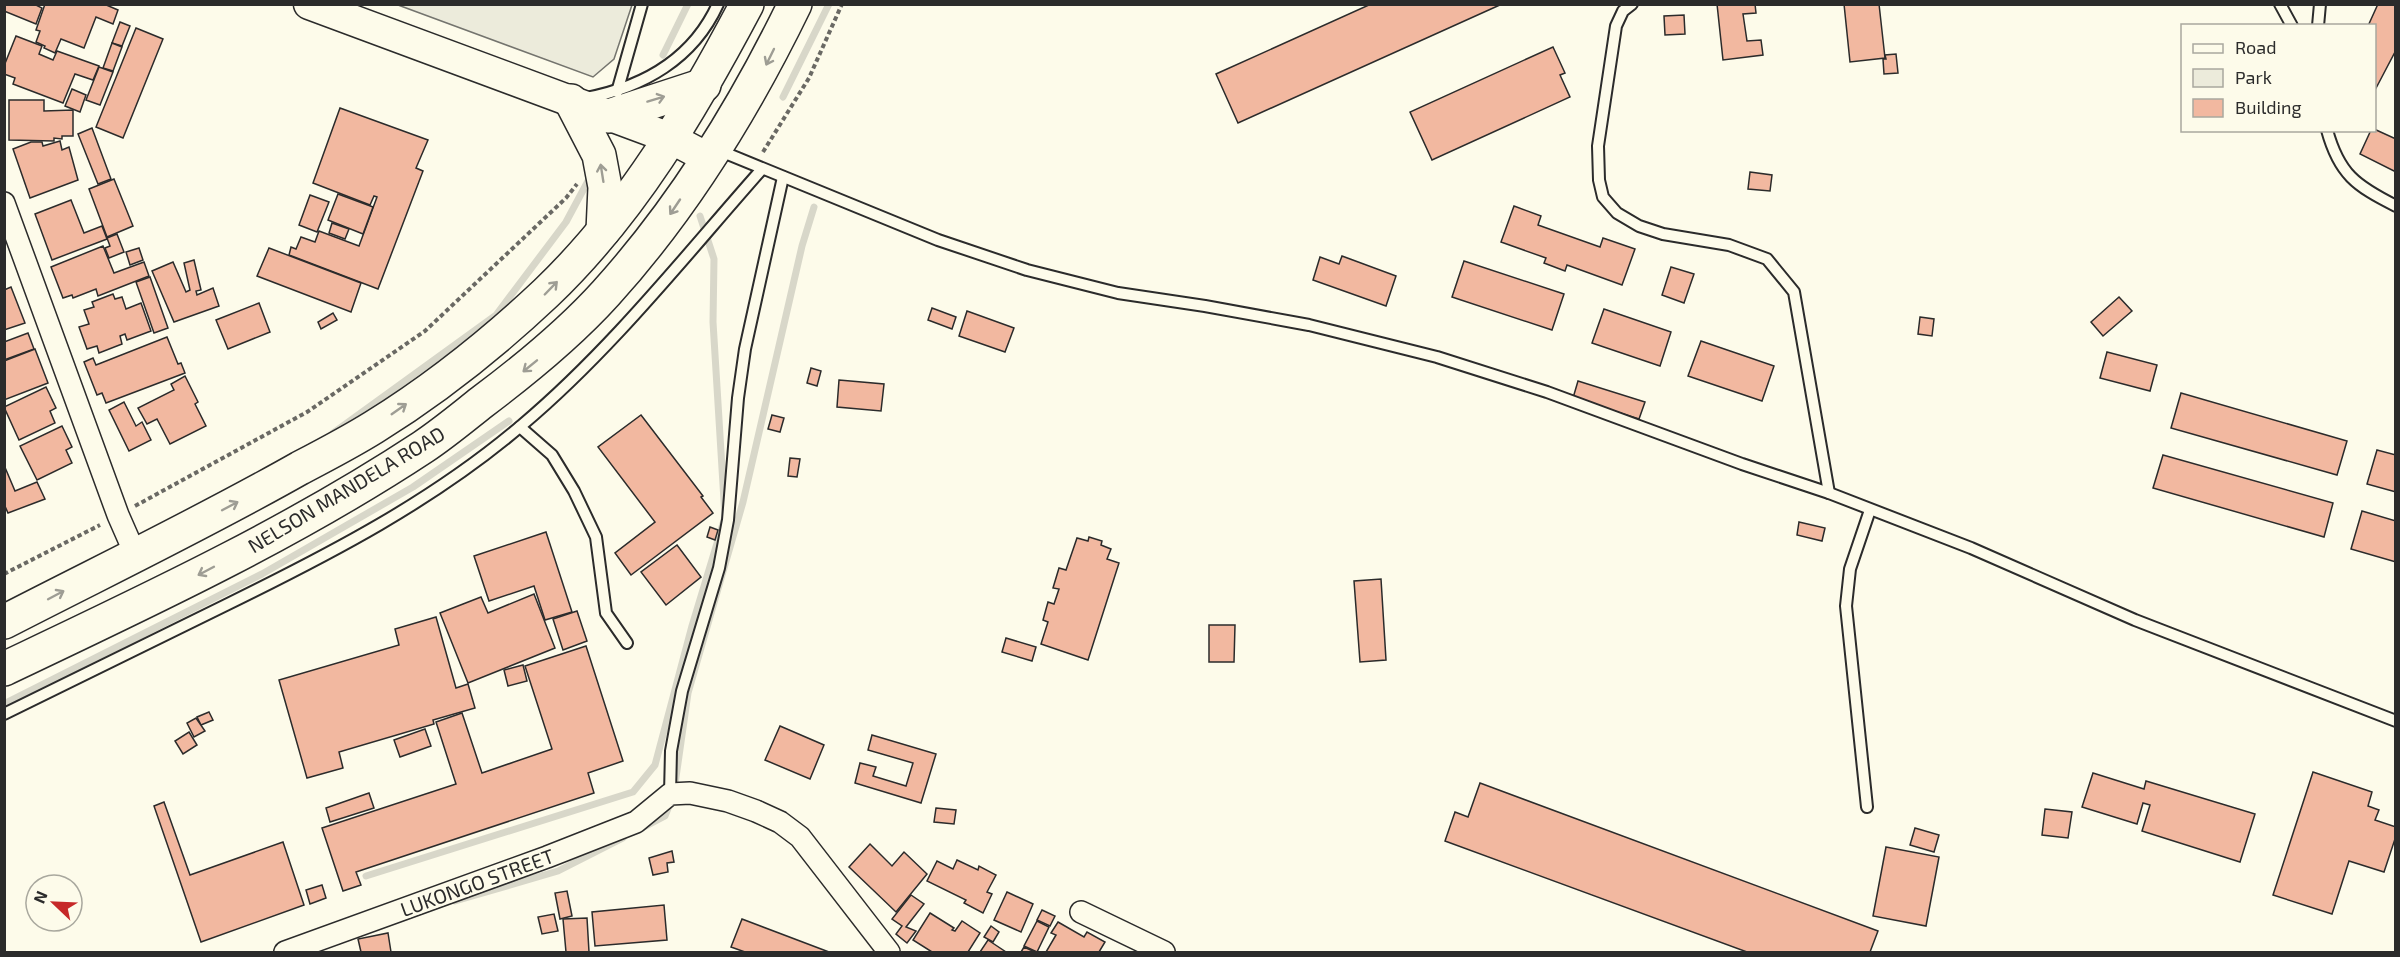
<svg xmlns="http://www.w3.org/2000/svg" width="2400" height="957" font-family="'Exo 2',sans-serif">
  <rect width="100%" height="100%" fill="#fdfbea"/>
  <polygon fill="#ecebdb" stroke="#74746e" stroke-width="1.5" points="398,5 632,5 614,59 593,77"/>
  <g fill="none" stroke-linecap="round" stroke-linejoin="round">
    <g stroke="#d8d7c9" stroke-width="7">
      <polyline points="663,55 688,4"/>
      <polyline points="783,97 829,4"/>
      <polyline points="333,433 496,315 566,222 588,181"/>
      <polyline points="4,704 262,574 413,487 509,421"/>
      <polyline points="674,791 688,693 743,502 802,246 814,207"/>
      <polyline points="644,827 665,816 671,801"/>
      <polyline points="366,876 633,792 655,765 692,626 725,517 713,322 714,259 700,216"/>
      <polyline points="455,901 558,871 623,838"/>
    </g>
  </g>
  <g fill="#f2b8a0" stroke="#2b2b2b" stroke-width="1.5">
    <polygon points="4,4 34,4 42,8 36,24 4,11"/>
    <polygon points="45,4 104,4 118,10 113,24 96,17 84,48 61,39 55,53 44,48 45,46 36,42 40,31 36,30"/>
    <polygon points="1371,4 1502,4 1238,123 1216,74"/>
    <polygon points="1717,4 1755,4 1756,13 1743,14 1747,41 1761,40 1763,55 1723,60"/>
    <polygon points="1844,4 1879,4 1885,58 1850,62"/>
    <polygon points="2378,4 2396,4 2396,50 2374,92 2374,26 2368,26"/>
    <polygon points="1684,15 1685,34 1665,35 1664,16"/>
    <polygon points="120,22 130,26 122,46 112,43"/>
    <polygon points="136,28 163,39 123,138 96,127"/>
    <polygon points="16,36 42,46 39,54 53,60 57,51 99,66 93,80 75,74 63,103 13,84 15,78 4,74 4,66"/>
    <polygon points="112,43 122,47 113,71 103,68"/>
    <polygon points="1553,47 1565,73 1560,75 1570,97 1432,160 1410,112"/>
    <polygon points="1896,54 1898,73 1884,74 1883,59 1886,59 1885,55"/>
    <polygon points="99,67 113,72 100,105 86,100"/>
    <polygon points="72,89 86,95 80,112 65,106"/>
    <polygon points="9,100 44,100 44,111 73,110 73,136 62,136 62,139 54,138 54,141 9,140"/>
    <polygon points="340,108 428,140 416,168 423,171 378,289 289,255 291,247 296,249 301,237 315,242 319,231 359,246 377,197 374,196 370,205 313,183"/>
    <polygon points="92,128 111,179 98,184 78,134"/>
    <polygon points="2374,129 2396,139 2396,172 2360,154 2371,130"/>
    <polygon points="60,141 62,150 69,147 78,180 30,198 13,149 31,142 42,142 43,146"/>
    <polygon points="1750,172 1772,175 1770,191 1748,189"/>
    <polygon points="114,179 133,226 107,237 89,189"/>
    <polygon points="338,194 373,207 363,234 328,220"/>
    <polygon points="310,195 329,202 317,232 299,225"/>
    <polygon points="71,200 84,233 102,226 107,239 52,260 35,214"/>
    <polygon points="1514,206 1541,216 1538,225 1600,247 1603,238 1635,249 1622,285 1567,265 1565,271 1544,263 1546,258 1501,242"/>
    <polygon points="332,223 349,229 345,239 329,233"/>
    <polygon points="117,234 124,252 109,258 105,248 110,246 107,238"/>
    <polygon points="103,246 114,273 144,262 149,276 98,296 96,289 73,298 72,295 63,298 51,267"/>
    <polygon points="139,248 143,260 130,265 126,252"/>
    <polygon points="269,248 361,283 351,312 257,276"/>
    <polygon points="1342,256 1396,276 1386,306 1313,280 1320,257 1339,264"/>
    <polygon points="194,260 201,290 196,291 197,295 213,288 219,306 174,322 152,271 173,262 186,292 190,290 184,263"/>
    <polygon points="1464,261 1564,294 1552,330 1452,297"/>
    <polygon points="1671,267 1694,274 1684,303 1662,295"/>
    <polygon points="150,277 168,328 154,333 136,282"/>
    <polygon points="11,287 25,323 4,330 4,290"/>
    <polygon points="113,294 115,299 122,297 126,309 141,303 151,331 127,340 125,334 120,336 122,344 99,353 97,346 87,349 79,327 89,324 84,310 94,307 92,302"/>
    <polygon points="2119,297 2132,311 2103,336 2091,322"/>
    <polygon points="259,303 270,332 228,349 216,320"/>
    <polygon points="932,308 956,317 952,329 928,320"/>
    <polygon points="1604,309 1671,332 1660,366 1592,343"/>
    <polygon points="967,311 1014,328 1005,352 959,336"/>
    <polygon points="333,313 337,320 321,329 318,322"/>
    <polygon points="1920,317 1934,319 1932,336 1918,334"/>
    <polygon points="28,333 34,349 4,360 4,342"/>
    <polygon points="167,337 178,364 181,363 185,373 106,403 102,393 97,395 84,362 93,358 96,365"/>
    <polygon points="1701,341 1774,366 1762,401 1688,376"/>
    <polygon points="35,349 48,383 4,400 4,361"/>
    <polygon points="2107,352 2157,365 2150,391 2100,378"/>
    <polygon points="811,368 821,371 817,386 807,383"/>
    <polygon points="185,376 198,402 195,404 206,426 170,444 157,419 147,424 138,408 174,390 171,384"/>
    <polygon points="839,380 884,384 881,411 837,407"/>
    <polygon points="1578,381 1645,402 1639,419 1573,398"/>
    <polygon points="46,387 56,408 50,411 55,423 19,440 4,407"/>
    <polygon points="2181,393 2347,441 2337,475 2171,428"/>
    <polygon points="124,402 136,426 142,422 151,440 129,451 109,410"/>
    <polygon points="641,415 703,496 701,497 713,513 631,575 615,553 655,522 598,447"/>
    <polygon points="772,415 784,418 780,432 768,429"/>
    <polygon points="62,426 72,447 66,450 72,463 37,480 20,446"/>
    <polygon points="2377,450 2396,455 2396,492 2367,484"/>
    <polygon points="2163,455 2333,503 2324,537 2153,488"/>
    <polygon points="790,458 800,459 797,477 788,476"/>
    <polygon points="4,465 15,491 37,482 45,499 8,513 4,504"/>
    <polygon points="2362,511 2396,521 2396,562 2351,549"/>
    <polygon points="1799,522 1825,528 1822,541 1797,535"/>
    <polygon points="710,527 718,530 715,540 707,537"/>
    <polygon points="546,532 572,612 545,620 534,586 489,601 474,556"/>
    <polygon points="1089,537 1102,541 1101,545 1111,549 1107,559 1119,563 1088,660 1041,644 1048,622 1043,620 1048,602 1054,604 1059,589 1053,588 1059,568 1066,570 1077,538 1088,541"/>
    <polygon points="677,545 701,577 666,605 641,572"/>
    <polygon points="1381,579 1386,660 1360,662 1354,581"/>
    <polygon points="534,594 555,648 468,683 440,613 481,597 488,613"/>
    <polygon points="577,611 587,641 563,650 553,619"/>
    <polygon points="436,617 456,688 468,684 475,708 433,720 434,724 339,752 343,768 307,778 279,680 399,645 395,629"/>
    <polygon points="1209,625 1235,625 1234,662 1209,662"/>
    <polygon points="1006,638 1036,647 1032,661 1002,652"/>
    <polygon points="586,646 623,761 588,773 594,793 356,872 361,885 343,891 322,828 456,784 436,722 462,713 482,773 552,749 525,666"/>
    <polygon points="523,665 527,681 508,686 504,670"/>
    <polygon points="209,712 213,720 201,725 197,717"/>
    <polygon points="196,718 205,731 194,737 187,723"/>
    <polygon points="780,726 824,745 810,779 765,760"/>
    <polygon points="425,729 431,746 400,757 394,740"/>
    <polygon points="189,732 197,745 183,754 175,741"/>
    <polygon points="872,735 936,754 921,803 855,783 860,763 876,767 873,776 906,786 913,763 868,750"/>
    <polygon points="2313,772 2372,792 2368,806 2379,810 2375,820 2396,827 2396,836 2384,872 2349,861 2332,914 2273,895"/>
    <polygon points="2093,773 2144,789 2146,781 2255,814 2240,862 2142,831 2150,805 2143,803 2137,824 2082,807"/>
    <polygon points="1480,783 1878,931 1870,952 1747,952 1445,841 1455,812 1468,817"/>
    <polygon points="369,793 374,808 330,822 326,808"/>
    <polygon points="164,802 190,875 283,842 304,905 201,942 154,806"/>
    <polygon points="936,808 956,810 954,824 934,822"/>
    <polygon points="2045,809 2072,812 2068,838 2042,835"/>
    <polygon points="1915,828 1939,835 1934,852 1910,845"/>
    <polygon points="870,844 892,866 904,852 927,874 896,912 849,867"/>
    <polygon points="1886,847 1939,857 1926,926 1873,916"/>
    <polygon points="672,851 674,862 667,863 668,872 653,875 649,858"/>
    <polygon points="957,860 978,870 979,866 996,875 987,892 992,894 983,913 964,903 966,900 927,881 937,861 953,869"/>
    <polygon points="322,885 326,898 310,904 306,890"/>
    <polygon points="567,891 572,916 560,919 555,893"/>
    <polygon points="1007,892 1033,904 1021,932 994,920"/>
    <polygon points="911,895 924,904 906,927 916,931 907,943 896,934 902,926 892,919"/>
    <polygon points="664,905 667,940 595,946 592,912"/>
    <polygon points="1042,910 1055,916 1050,926 1037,920"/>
    <polygon points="930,913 954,928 952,930 955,931 962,921 980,933 968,952 932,952 913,940"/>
    <polygon points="554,914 558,931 542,934 538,917"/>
    <polygon points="587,918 589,952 566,952 563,919"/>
    <polygon points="742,919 829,952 745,952 731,947"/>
    <polygon points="1037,921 1049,927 1037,952 1024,946"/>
    <polygon points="1058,922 1084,937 1087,932 1105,942 1099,952 1046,952 1056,935 1051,933"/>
    <polygon points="991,926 999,932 993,942 984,937"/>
    <polygon points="388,933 391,952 361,952 358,939"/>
    <polygon points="988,940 1006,952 980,952"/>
    <polygon points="1024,947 1035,952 1021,952"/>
  </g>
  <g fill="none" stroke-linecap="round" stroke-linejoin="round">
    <g stroke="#2b2b2b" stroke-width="14">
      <g id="lane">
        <polyline points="1632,4 1623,11 1616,26 1598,146 1599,180 1603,197 1617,213 1639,226 1663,234 1729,245 1767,259 1794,292 1829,493"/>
        <polyline points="2280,4 2292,26"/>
        <polyline points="2318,26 2320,4"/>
        <polyline points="617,92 642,4"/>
        <path d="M586 98C643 87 693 59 718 4"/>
        <path d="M2327 130C2339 174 2356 186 2396 206"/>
        <polyline points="718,150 938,240 1027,270 1118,293 1205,306 1309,325 1437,357 1547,392 1742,464 1829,493 1971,548 2135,620 2396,721"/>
        <polyline points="520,427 552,455 574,491 596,537 606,613 627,643"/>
        <path d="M4 714C78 678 152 642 226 605 330 554 433 501 522 425 611 350 685 256 762 169"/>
        <polyline points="670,794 671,751 682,691 719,568 728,520 738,398 745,349 783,177"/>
        <polyline points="1867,807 1846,606 1850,569 1870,510"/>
      </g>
    </g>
    <g stroke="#2b2b2b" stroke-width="24">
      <g id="street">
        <polyline points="4,203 118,515 136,556"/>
        <polyline points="1081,912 1164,952"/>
        <polyline points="285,952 547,857 636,822 670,794 690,793 728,801 756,811 780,822 800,837 889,952"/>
      </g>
    </g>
    <g stroke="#2b2b2b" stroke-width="33">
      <polyline id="secondary" points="309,4 670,138 708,158"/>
    </g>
    <g stroke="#2b2b2b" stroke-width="36">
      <g id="primary">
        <polyline points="571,101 599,155 605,187 603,231"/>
        <polyline points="609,116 704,85"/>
        <path d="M4 622C103 571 203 523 300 468 325 455 350 442 374 427 435 389 494 342 546 293 632 211 692 108 747 4"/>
        <path d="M4 669C147 601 291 534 423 447 444 433 463 417 482 402 526 369 569 334 606 293 683 208 745 107 795 4"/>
      </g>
    </g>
    <g stroke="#6a6964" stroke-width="4" stroke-dasharray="4.5 3" stroke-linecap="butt">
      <polyline points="763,152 809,78 842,4"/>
      <polyline points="135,506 307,412 425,331 566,198 577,184"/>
      <polyline points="4,574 100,525"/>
    </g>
    <use href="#lane" stroke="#fdfbea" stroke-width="10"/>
    <use href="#street" stroke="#fdfbea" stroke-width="21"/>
    <use href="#secondary" stroke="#fdfbea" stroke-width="30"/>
    <use href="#primary" stroke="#fdfbea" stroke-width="33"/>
  </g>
  <defs><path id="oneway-shaft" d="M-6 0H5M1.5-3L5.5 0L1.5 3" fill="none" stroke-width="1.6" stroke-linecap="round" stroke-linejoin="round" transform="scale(1.5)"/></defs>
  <g stroke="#9e9d94">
    <use href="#oneway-shaft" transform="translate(770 57) rotate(116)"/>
    <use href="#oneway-shaft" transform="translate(656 99) rotate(-17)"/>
    <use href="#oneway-shaft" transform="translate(602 173) rotate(-99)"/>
    <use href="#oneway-shaft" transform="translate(675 207) rotate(124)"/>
    <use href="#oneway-shaft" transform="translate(551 288) rotate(-46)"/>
    <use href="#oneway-shaft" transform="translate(530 366) rotate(141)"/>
    <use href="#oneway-shaft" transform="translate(399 409) rotate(-35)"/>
    <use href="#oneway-shaft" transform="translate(230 506) rotate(-28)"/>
    <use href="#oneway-shaft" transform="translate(206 571) rotate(152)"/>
    <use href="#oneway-shaft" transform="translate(56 595) rotate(-28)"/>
  </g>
  <g text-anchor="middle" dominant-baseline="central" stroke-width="4.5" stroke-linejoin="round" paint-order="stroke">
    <g font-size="20" fill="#2b2b2b" stroke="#fdfbea">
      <text transform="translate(346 489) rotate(-31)">NELSON MANDELA ROAD</text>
      <text transform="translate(477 882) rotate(-20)">LUKONGO STREET</text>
    </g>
  </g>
  <rect width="2400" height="957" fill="none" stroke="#2b2b2b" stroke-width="12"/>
  <rect x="2181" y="24" width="195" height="108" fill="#fdfbea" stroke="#a9a89e" stroke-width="1.5"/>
  <rect x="2193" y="44" width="30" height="9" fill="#fdfbea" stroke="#a9a89e" stroke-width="1.5"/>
  <text x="2235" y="54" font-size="18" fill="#2b2b2b">Road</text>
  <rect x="2193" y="69" width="30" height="18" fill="#ecebdb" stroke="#a9a89e" stroke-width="1.5"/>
  <text x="2235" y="84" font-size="18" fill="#2b2b2b">Park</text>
  <rect x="2193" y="99" width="30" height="18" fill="#f2b8a0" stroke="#a9a89e" stroke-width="1.5"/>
  <text x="2235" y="114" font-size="18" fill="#2b2b2b">Building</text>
  <g transform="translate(54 903) rotate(293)"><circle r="28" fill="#fdfbea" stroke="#a9a89e" stroke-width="1.5"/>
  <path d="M0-4.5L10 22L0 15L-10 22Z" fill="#c62828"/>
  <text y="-9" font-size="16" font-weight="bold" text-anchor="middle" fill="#2b2b2b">N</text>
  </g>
</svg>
